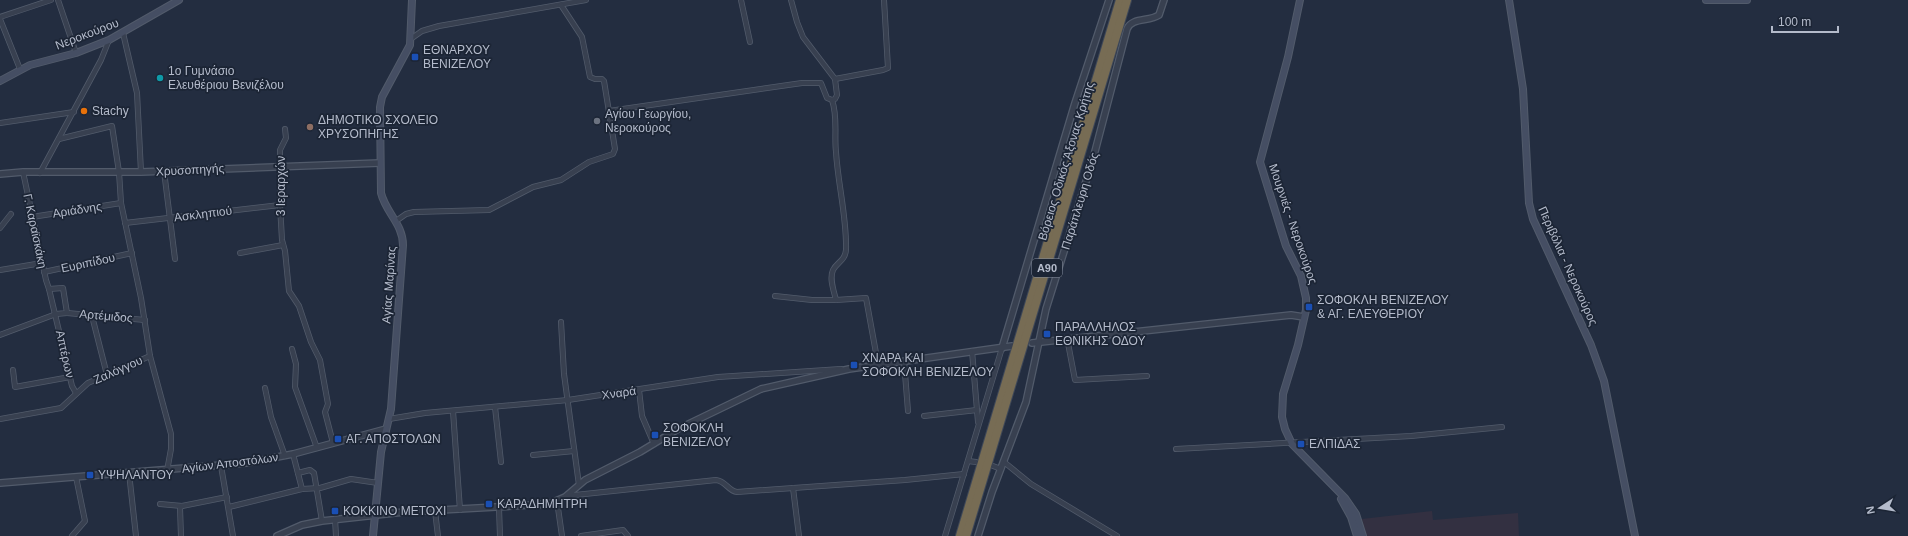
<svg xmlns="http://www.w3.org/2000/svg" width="1908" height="536" font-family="Arial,sans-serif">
  <rect width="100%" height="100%" fill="#232d40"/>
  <polygon fill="#333041" points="1432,511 1433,520 1518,513 1519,536 1365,536 1364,534 1362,519"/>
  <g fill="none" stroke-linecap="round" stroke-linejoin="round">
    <g stroke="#525b6b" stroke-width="6">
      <g id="minor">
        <polyline points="58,0 76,53"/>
        <polyline points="741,0 750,42"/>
        <polyline points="791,0 797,22 803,37 835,79"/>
        <polyline points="0,17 51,0"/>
        <polyline points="0,19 20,69"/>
        <polyline points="123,33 137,93 141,172"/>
        <polyline points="412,38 422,31 439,26 586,0"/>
        <path d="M832 100C838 117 834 135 836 152 838 185 847 218 846 250 845 261 837 262 833 270 829 279 834 291 836 300L866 298 878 364"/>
        <polyline points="609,111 802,83 821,83 827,98 832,100 835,99 837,95 835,79 883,70 888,68 884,0"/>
        <polyline points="0,123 74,112"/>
        <polyline points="285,129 286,138 280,150 280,205 282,240 285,251 289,291 299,306 311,342 320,360 328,404 325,412 333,443"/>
        <polyline points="59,139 112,126 119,172 121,203 141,298 150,356 171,434 171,449 167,471"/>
        <polyline points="164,171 175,259"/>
        <polyline points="40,173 101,60 109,40"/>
        <polyline points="32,217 121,203"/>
        <polyline points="396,221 406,214 414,212 489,210 533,187 561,180 589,162 613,154 615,149 604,81 602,79 595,79 590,77 582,37 561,5"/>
        <polyline points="125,223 280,205"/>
        <polyline points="0,228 11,214"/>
        <polyline points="240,253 283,245"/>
        <polyline points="0,270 42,263"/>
        <polyline points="44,272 132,253"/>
        <polyline points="49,289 72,386 76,393"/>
        <polyline points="775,296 812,300 836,300"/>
        <polyline points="67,313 145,320"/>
        <polyline points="92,316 107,375"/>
        <polyline points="561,322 564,374 579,485"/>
        <polyline points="0,335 56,314 67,313 63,288 49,289 46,280 23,172"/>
        <polyline points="1067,338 1075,380 1147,376"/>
        <polyline points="292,349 296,364 295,387 317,448"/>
        <polyline points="972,351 978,422"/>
        <polyline points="904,361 908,411"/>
        <polyline points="13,370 15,387 70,377"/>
        <polyline points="265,388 271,417 285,456"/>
        <polyline points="639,390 642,416 654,444"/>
        <polyline points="495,407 501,462"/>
        <polyline points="453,411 460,510"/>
        <polyline points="924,416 977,410"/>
        <polyline points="0,419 61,408 88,383 150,356"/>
        <polyline points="389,419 425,413 568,400 718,377 841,369"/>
        <polyline points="1176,449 1411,436 1502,427"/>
        <polyline points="293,454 302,489"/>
        <polyline points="533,455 574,451"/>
        <polyline points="968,461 976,462"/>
        <polyline points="1004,462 1031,484 1117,536"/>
        <polyline points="221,466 233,536"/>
        <polyline points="993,466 1001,469"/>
        <polyline points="129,473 136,536"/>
        <polyline points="298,473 310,470 314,473 322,521"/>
        <polyline points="793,488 799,536"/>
        <path d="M566 496 716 480C726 481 728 491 737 492L905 480 964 474"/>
        <polyline points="557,501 562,536"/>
        <polyline points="160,504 182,506"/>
        <polyline points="229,507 302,489 320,488 351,479 378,483"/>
        <polyline points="499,508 500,536"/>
        <polyline points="435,511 438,536"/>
        <polyline points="335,519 336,536"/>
        <polyline points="72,536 85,521 76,477"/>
        <polyline points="181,536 180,508 182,506 227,497"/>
        <polyline points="581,536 623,530 628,536"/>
        <polyline points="945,536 1002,348"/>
      </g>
    </g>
    <g stroke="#525b6b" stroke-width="8">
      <g id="tertiary">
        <polyline points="0,174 23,172 141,172 380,163"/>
        <polyline points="1032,343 1291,315 1304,317"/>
        <polyline points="1002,348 1075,103 1109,0"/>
        <polyline points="0,483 246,463 293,454 386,429"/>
        <polyline points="277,536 302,525 322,521 404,512 549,504 565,497 585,480 640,452 678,429 761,389 849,369 1012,346"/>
        <path d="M978 536 992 492 1026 402 1046 309 1093 159 1127 29C1132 17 1149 22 1159 15L1164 0"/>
      </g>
    </g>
    <g stroke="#525b6b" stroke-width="8">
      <g id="secondary">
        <polyline points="1300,0 1288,57 1260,162 1286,246 1301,276 1306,298 1306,310 1298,345 1283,394 1282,417 1285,429 1292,444 1345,498 1356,514 1363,536"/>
        <polyline points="1509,0 1523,89 1529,203 1533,219 1591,345 1604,381 1635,536"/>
        <polyline points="1706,0 1747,0"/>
        <polyline points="0,81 30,65 76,53 109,40 179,0"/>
        <polyline points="1341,499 1351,517 1357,536"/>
        <path d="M373 536 381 452 391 409 403 245C403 224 386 213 381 193L380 107 382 97 410 45 412 0"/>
      </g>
    </g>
    <g stroke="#3f4858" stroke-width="10">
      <g id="motorway">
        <polyline points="960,536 1120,0"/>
        <polyline points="966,536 1127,0"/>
      </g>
    </g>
    <use href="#minor" stroke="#384050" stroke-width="4.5"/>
    <use href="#tertiary" stroke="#384050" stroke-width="5.5"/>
    <use href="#secondary" stroke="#454e63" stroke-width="6"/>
    <use href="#motorway" stroke="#776c54" stroke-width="8"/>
  </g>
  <g fill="#1a4fb4" stroke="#1c2535" stroke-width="1.5">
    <rect x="411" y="53" width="8" height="8" rx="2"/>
    <rect x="1305" y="303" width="8" height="8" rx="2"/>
    <rect x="1043" y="330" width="8" height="8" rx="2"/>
    <rect x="850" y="361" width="8" height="8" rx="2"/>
    <rect x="651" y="431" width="8" height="8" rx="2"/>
    <rect x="334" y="435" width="8" height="8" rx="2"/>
    <rect x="1297" y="440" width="8" height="8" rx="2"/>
    <rect x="86" y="471" width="8" height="8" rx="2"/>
    <rect x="485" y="500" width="8" height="8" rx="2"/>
    <rect x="331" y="507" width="8" height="8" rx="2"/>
  </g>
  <circle fill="#0f9aa8" stroke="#1c2535" stroke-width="1.5" cx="160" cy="78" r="4"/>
  <circle fill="#e8710a" stroke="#1c2535" stroke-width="1.5" cx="84" cy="111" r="4"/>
  <circle fill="#6b7280" stroke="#1c2535" stroke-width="1.5" cx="597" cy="121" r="4"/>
  <circle fill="#8d6e63" stroke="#1c2535" stroke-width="1.5" cx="310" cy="127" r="4"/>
  <g text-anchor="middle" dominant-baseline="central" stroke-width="3.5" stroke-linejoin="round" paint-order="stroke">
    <rect fill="#1c2535" stroke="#868e9e" stroke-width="1" x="1032" y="259" width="30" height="18" rx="3"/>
    <g font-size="11" font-weight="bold" fill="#b4bbcb">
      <text x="1047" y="268">Α90</text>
    </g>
    <g font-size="12" fill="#b4bbcb" stroke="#1c2535">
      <text transform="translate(87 34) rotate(-21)">Νεροκούρου</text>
      <text transform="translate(1066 161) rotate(-73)">Βόρειος Οδικός Άξονας Κρήτης</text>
      <text transform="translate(190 170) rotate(-3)">Χρυσοπηγής</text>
      <text transform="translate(281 186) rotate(-90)">3 Ιεραρχών</text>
      <text transform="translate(1080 201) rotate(-73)">Παράπλευρη Οδός</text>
      <text transform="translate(77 210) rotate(-9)">Αριάδνης</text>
      <text transform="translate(203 214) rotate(-7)">Ασκληπιού</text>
      <text transform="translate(1293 224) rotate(71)">Μουρνιές - Νεροκούρος</text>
      <text transform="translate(35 231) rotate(78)">Γ. Καραϊσκάκη</text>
      <text transform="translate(88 263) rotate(-12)">Ευριπίδου</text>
      <text transform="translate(1568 266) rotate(66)">Περιβόλια - Νεροκούρος</text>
      <text transform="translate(389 285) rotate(-86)">Αγίας Μαρίνας</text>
      <text transform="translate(106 316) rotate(5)">Αρτέμιδος</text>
      <text transform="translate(65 354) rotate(77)">Απτέρων</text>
      <text transform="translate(118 370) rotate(-24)">Ζαλόγγου</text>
      <text transform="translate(619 393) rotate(-8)">Χναρά</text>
      <text transform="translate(230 463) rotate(-7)">Αγίων Αποστόλων</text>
    </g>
    <g font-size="12" fill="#b4bbcb" stroke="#1c2535" text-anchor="start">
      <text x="423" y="50">ΕΘΝΑΡΧΟΥ<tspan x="423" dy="14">ΒΕΝΙΖΕΛΟΥ</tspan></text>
      <text x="168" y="71">1ο Γυμνάσιο<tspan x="168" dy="14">Ελευθέριου Βενιζέλου</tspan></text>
      <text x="92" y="111">Stachy</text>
      <text x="605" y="114">Αγίου Γεωργίου,<tspan x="605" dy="14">Νεροκούρος</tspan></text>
      <text x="318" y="120">ΔΗΜΟΤΙΚΟ ΣΧΟΛΕΙΟ<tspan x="318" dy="14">ΧΡΥΣΟΠΗΓΗΣ</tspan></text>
      <text x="1317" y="300">ΣΟΦΟΚΛΗ ΒΕΝΙΖΕΛΟΥ<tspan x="1317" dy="14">&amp; ΑΓ. ΕΛΕΥΘΕΡΙΟΥ</tspan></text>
      <text x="1055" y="327">ΠΑΡΑΛΛΗΛΟΣ<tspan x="1055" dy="14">ΕΘΝΙΚΗΣ ΟΔΟΥ</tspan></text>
      <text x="862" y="358">ΧΝΑΡΑ ΚΑΙ<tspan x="862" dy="14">ΣΟΦΟΚΛΗ ΒΕΝΙΖΕΛΟΥ</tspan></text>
      <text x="663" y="428">ΣΟΦΟΚΛΗ<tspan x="663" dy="14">ΒΕΝΙΖΕΛΟΥ</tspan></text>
      <text x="346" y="439">ΑΓ. ΑΠΟΣΤΟΛΩΝ</text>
      <text x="1309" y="444">ΕΛΠΙΔΑΣ</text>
      <text x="98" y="475">ΥΨΗΛΑΝΤΟΥ</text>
      <text x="497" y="504">ΚΑΡΑΔΗΜΗΤΡΗ</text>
      <text x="343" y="511">ΚΟΚΚΙΝΟ ΜΕΤΟΧΙ</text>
    </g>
  </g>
  <g transform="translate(1880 508) rotate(258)" stroke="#1c2535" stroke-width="3" paint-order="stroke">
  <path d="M0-3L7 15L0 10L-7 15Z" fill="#b4bbcb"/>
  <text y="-6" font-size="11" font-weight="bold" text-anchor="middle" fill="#b4bbcb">N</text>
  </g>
  <path d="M1772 26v6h66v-6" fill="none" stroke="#b4bbcb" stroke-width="2"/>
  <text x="1778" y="26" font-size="12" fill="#b4bbcb" stroke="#1c2535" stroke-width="3" paint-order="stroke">100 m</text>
</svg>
